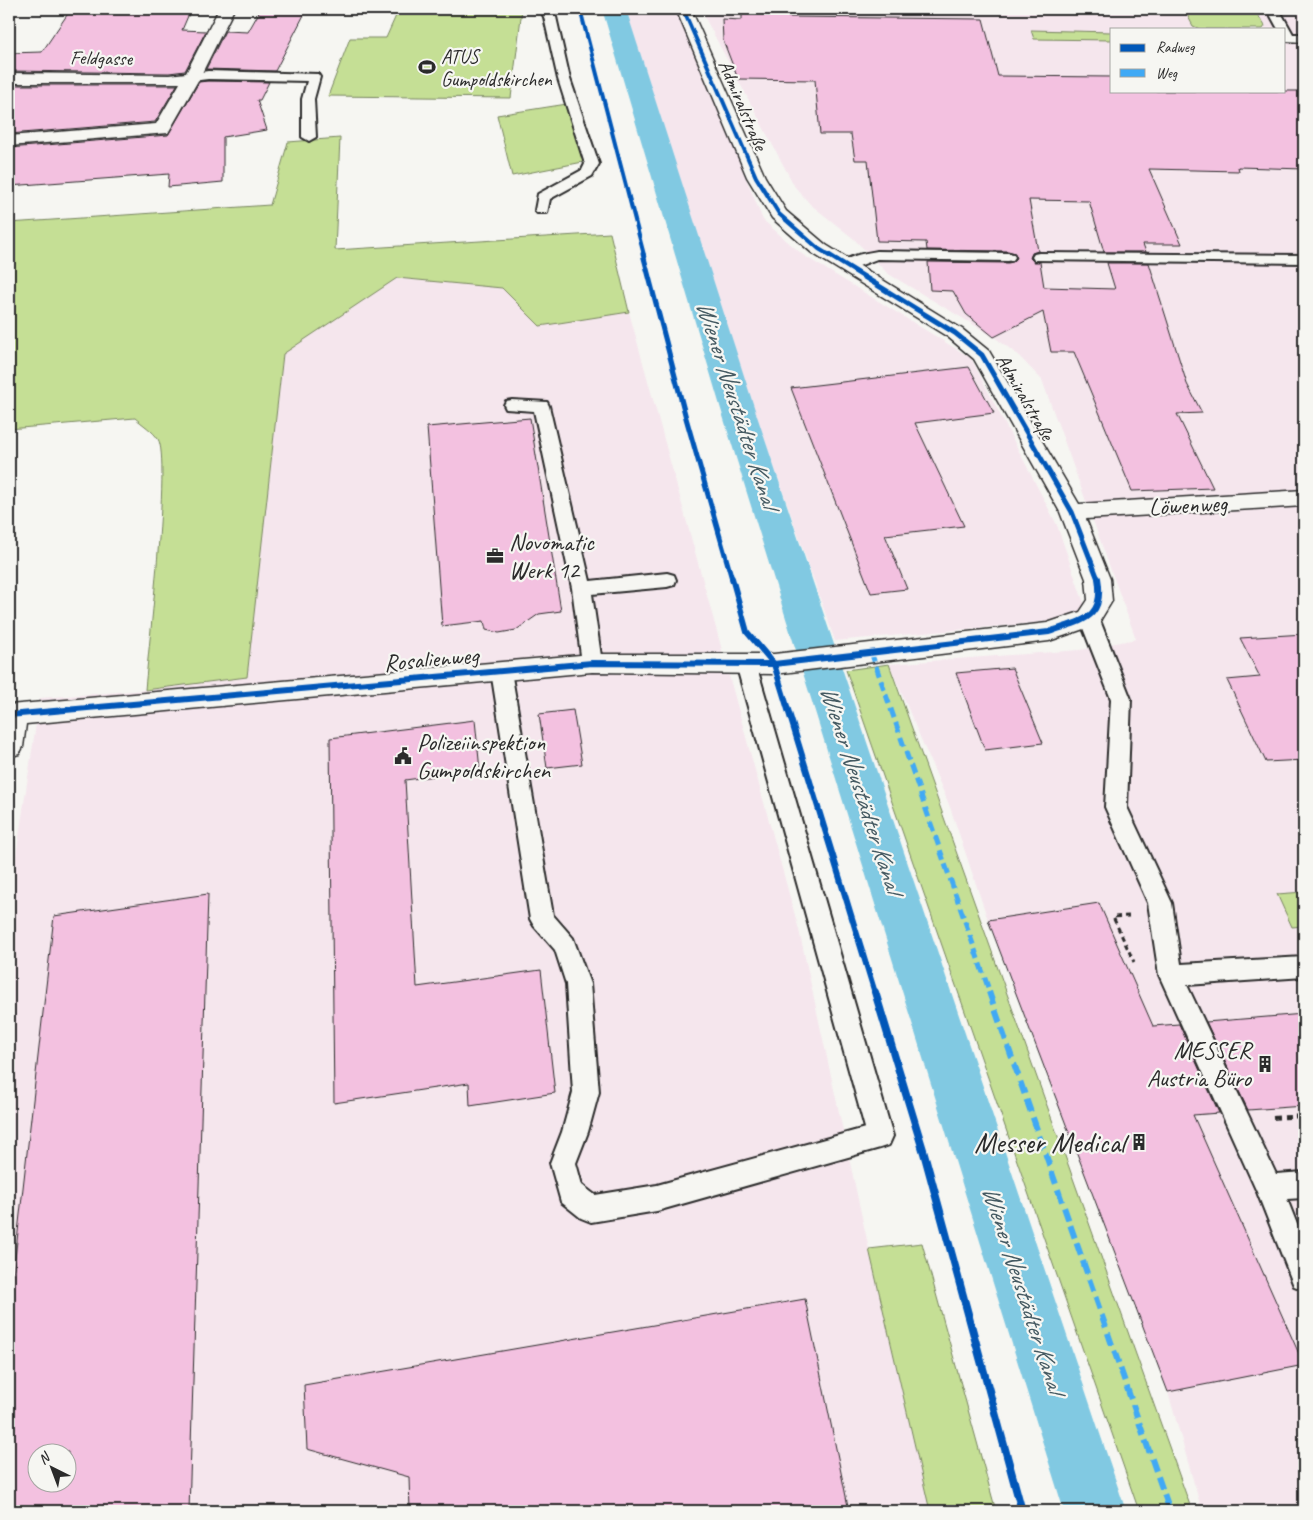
<svg xmlns="http://www.w3.org/2000/svg" width="1313" height="1520" font-family="Caveat,sans-serif">
  <rect width="100%" height="100%" fill="#f6f6f2"/>
  <filter id="ink" filterUnits="userSpaceOnUse"><feTurbulence type="fractalNoise" baseFrequency=".02" numOctaves="2"/><feDisplacementMap in="SourceGraphic" scale="10" xChannelSelector="R" yChannelSelector="G"/><feConvolveMatrix kernelMatrix="1 2 1 2 8 2 1 2 1" color-interpolation-filters="sRGB"/></filter>
  <g filter="url(#ink)">
    <g fill="#f5e6ed" fill-rule="evenodd">
      <polygon points="614,9 678,9 763,220 803,255 971,358 1057,525 1089,618 835,641"/>
      <path d="M706 9H1304V1511H1202L1168 1392 988 920 950 807 889 664 1080 650 1136 639 1042 380 1017 354 994 337 887 273 854 239 810 204 795 187 704 16ZM1112 29H1284V91H1112Z"/>
      <path d="M397 278 502 288 540 326 629 312 799 930 869 1249 930 1511H9V870L14 869 40 698 145 690 247 677 283 354ZM38 1452H68V1482H38Z"/>
    </g>
    <g fill="#c5df95" stroke="#788560">
      <polygon points="399,9 522,9 511,98 328,96 350,38 386,38"/>
      <polygon points="1179,9 1254,9 1265,26 1263,29 1200,29 1193,26 1185,11"/>
      <polygon points="1031,30 1112,32 1112,40 1034,39"/>
      <polygon points="567,104 583,162 512,176 497,115"/>
      <path d="M340 138 335 250 610 233 629 312 540 326 502 288 397 278 283 354 247 677 145 690C148 653 171 459 158 439 153 431 142 424 135 418L9 429V223L270 205 288 142Z"/>
      <polygon points="889,664 1192,1511 1139,1511 846,670"/>
      <polygon points="1304,892 1304,926 1292,927 1277,894"/>
      <polygon points="922,1243 996,1511 930,1511 869,1249"/>
    </g>
    <g fill="none" stroke-linecap="round" stroke-linejoin="round">
      <polygon fill="#81c9e2" fill-rule="evenodd" points="602,9 626,9 757,416 1126,1511 1064,1511 723,416"/>
    </g>
    <g fill="#f3c1e0" stroke="#2b2b2b" fill-rule="evenodd">
      <polygon points="71,9 191,9 182,30 206,31 185,71 169,73 9,71 9,53 42,52"/>
      <polygon points="261,9 307,9 275,71 206,69 225,31 248,32"/>
      <polygon points="742,9 787,9 788,17 983,19 998,76 1112,77 1112,91 1304,91 1304,169 1238,167 1239,171 1149,169 1182,244 1143,244 1146,252 1104,252 1089,201 1029,200 1038,251 1032,253 1030,258 1034,262 1040,262 1044,287 1115,289 1107,263 1149,263 1187,384 1202,413 1177,414 1213,488 1132,491 1074,352 1051,352 1043,312 994,337 966,314 953,291 930,290 928,262 1008,263 1013,262 1017,258 1015,253 1008,251 927,250 926,242 877,241 868,160 855,160 851,134 820,134 815,80 738,79 723,40 722,19 742,20"/>
      <polygon points="208,81 269,82 260,100 257,100 267,130 223,137 223,182 168,187 169,174 9,186 9,148 168,135 199,82"/>
      <polygon points="9,85 177,85 155,122 9,134"/>
      <polygon points="969,367 994,413 915,423 964,526 885,535 907,589 871,593 791,388"/>
      <polygon points="530,418 561,611 539,614 516,630 499,633 486,630 484,621 442,626 427,427"/>
      <polygon points="1304,634 1304,760 1266,762 1227,680 1260,677 1240,638"/>
      <polygon points="1012,668 1043,743 985,750 956,673"/>
      <polygon points="573,710 582,764 547,768 539,714"/>
      <polygon points="475,720 480,770 405,780 417,987 541,970 555,1093 470,1106 469,1083 334,1103 330,738"/>
      <path d="M208 894 189 1511H9V1311L54 916ZM38 1452H68V1482H38Z"/>
      <polygon points="1099,903 1153,1026 1179,1024 1219,1113 1193,1115 1304,1365 1168,1392 988,920"/>
      <polygon points="1304,1014 1304,1106 1248,1110 1206,1022"/>
      <polygon points="805,1299 849,1511 410,1511 409,1477 307,1449 304,1385"/>
    </g>
    <g fill="none" stroke-linecap="round" stroke-linejoin="round">
      <g stroke="#2b2b2b" stroke-width="4">
        <g id="service">
          <polygon points="540,9 552,9 556,17 570,79 599,164 592,176 550,199 547,213 537,213 535,210 538,194 582,170 585,164 558,79 544,17"/>
          <polygon points="1267,9 1279,9 1293,34 1304,34 1304,42 1285,41 1284,29 1278,29"/>
          <polygon points="208,71 318,74 320,77 314,99 316,137 309,141 302,137 302,99 307,81 208,79 192,81 186,77 188,74"/>
          <path d="M877 251 1008 253 1013 254 1015 257 1013 260 1008 261 877 259 846 271 841 269 838 266C846 256 865 253 877 251Z"/>
          <polygon points="1039,253 1304,255 1304,263 1034,260 1032,257 1034,254"/>
          <polygon points="512,400 547,402 549,406 590,581 667,573 674,575 676,580 674,585 667,587 592,594 602,663 599,668 592,670 585,668 582,663 572,588 534,411 506,409 504,405 506,401"/>
          <polygon points="1089,611 1096,613 1099,618 1131,699 1127,807 1172,903 1181,964 1304,957 1304,977 1187,985 1276,1174 1304,1172 1304,1198 1287,1199 1304,1242 1304,1290 1294,1286 1257,1192 1159,975 1148,903 1105,807 1111,699 1079,618 1082,613"/>
          <polygon points="746,657 753,659 756,664 893,1136 889,1145 880,1148 657,1211 591,1222 581,1218 561,1202 550,1163 562,1132 573,1092 566,984 555,950 534,926 530,919 491,671 494,666 501,664 508,666 511,671 553,915 573,938 590,984 599,1092 588,1132 576,1163 582,1185 595,1195 657,1185 865,1128 736,664 739,659"/>
        </g>
      </g>
      <g stroke="#2b2b2b" stroke-width="3">
        <g id="minor">
          <polygon points="219,9 234,9 200,77 168,133 9,146 9,136 156,124 180,83 9,83 9,73 169,75 186,73"/>
          <polygon points="676,9 691,9 765,177 786,211 826,245 962,329 989,351 1079,504 1304,490 1304,506 1086,519 1110,579 1112,601 1098,624 1049,641 774,674 592,672 26,724 23,747 19,754 9,757 9,705 592,654 774,654 1047,623 1080,612 1088,600 1086,579 1060,512 974,359 948,337 812,253 772,218 747,177"/>
        </g>
      </g>
      <polyline stroke="#2b2b2b" stroke-width="3" stroke-dasharray="5 4" stroke-linecap="butt" points="1129,916 1113,917 1134,962"/>
      <polyline stroke="#2b2b2b" stroke-width="4" stroke-dasharray="6 5" stroke-linecap="butt" points="1273,1118 1304,1116"/>
      <use href="#service" fill="#f6f6f2" fill-rule="evenodd"/>
      <use href="#minor" fill="#f6f6f2" fill-rule="evenodd"/>
      <polyline stroke="#3fa9f5" stroke-width="5" stroke-dasharray="10 5" stroke-linecap="butt" points="871,652 990,993"/>
      <polyline stroke="#3fa9f5" stroke-width="6" stroke-dasharray="13 6" stroke-linecap="butt" points="989,992 1170,1511"/>
      <g stroke="#f6f6f2" stroke-width="5.5">
        <g id="cycleway-far3">
          <polyline points="580,9 644,255"/>
          <polyline points="683,9 756,177 779,214 819,249 829,255"/>
        </g>
      </g>
      <g stroke="#f6f6f2" stroke-width="8">
        <g id="cycleway-far2">
          <polyline points="643,254 686,418 732,579"/>
          <polyline points="827,254 955,333 982,355 1072,512 1098,579"/>
        </g>
      </g>
      <g stroke="#f6f6f2" stroke-width="9">
        <g id="cycleway-far1">
          <polyline points="732,578 747,632 774,664 875,993"/>
          <path d="M9 715 592 663 774 664 1049 632C1082 620 1105 620 1098 578"/>
        </g>
      </g>
      <g stroke="#f6f6f2" stroke-width="11">
        <polyline id="cycleway" points="875,992 924,1153 1022,1511"/>
      </g>
      <use href="#cycleway-far3" stroke="#0057b8" stroke-width="4"/>
      <use href="#cycleway-far2" stroke="#0057b8" stroke-width="5"/>
      <use href="#cycleway-far1" stroke="#0057b8" stroke-width="6"/>
      <use href="#cycleway" stroke="#0057b8" stroke-width="8"/>
    </g>
  </g>
  <defs>
    <g id="stadium-bare" transform="scale(1.35)"><path d="M0-5a6.5 5 0 1 0 0 10a6.5 5 0 1 0 0-10ZM-3.5-1.8h7v3.6h-7Z" fill="#2b2b2b" stroke="#f6f6f2" stroke-width="2.5" paint-order="stroke"/></g>
    <g id="office-bare" transform="scale(1.35)"><path d="M-6-3h4V-5.5h4V-3h4V5H-6ZM-1-4.5V-3h2v-1.5ZM-6 0V1H6V0Z" fill="#2b2b2b" stroke="#f6f6f2" stroke-width="2.5" paint-order="stroke"/></g>
    <g id="civic-bare" transform="scale(1.35)"><path d="M-.6-6.5H3V-4.5H.6V-3L4-1V1h2V6H-6V1h2V-1L-.6-3ZM-1.2 2.5V6h2.4V2.5Z" fill="#2b2b2b" stroke="#f6f6f2" stroke-width="2.5" paint-order="stroke"/></g>
    <g id="building-bare" transform="scale(1.35)"><path d="M-4-6H4V6H1V3H-1V6H-4ZM-2.5-4.3h1.7v1.8h-1.7ZM.8-4.3h1.7v1.8H.8ZM-2.5-1h1.7V.8h-1.7ZM.8-1h1.7V.8H.8Z" fill="#2b2b2b" stroke="#f6f6f2" stroke-width="2.5" paint-order="stroke"/></g>
  </defs>
  <g fill-rule="evenodd">
    <use href="#stadium-bare" x="427" y="67"/>
    <use href="#office-bare" x="495" y="556"/>
    <use href="#civic-bare" x="403" y="756"/>
    <use href="#building-bare" x="1265" y="1064"/>
    <use href="#building-bare" x="1139" y="1142"/>
  </g>
  <g text-anchor="middle" dominant-baseline="central" stroke-width="4.5" stroke-linejoin="round" paint-order="stroke">
    <g font-size="20" fill="#2b2b2b" stroke="#f6f6f2" text-anchor="start">
      <text x="441" y="56">ATUS<tspan x="441" dy="23">Gumpoldskirchen</tspan></text>
    </g>
    <g font-size="20" fill="#2b2b2b" stroke="#f6f6f2">
      <text transform="translate(101 58) rotate(1)">Feldgasse</text>
      <text transform="translate(743 105) rotate(67)">Admiralstraße</text>
      <text transform="translate(1025 397) rotate(60)">Admiralstraße</text>
    </g>
    <g font-size="24" fill="#2b2b2b" stroke="#f6f6f2">
      <text transform="translate(1188 505) rotate(-3)">Löwenweg</text>
      <text transform="translate(431 659) rotate(-5)">Rosalienweg</text>
    </g>
    <g font-size="24" fill="#2b2b2b" stroke="#f6f6f2" text-anchor="start">
      <text x="509" y="542">Novomatic<tspan x="509" dy="28">Werk 12</tspan></text>
      <text x="417" y="742">Polizeiinspektion<tspan x="417" dy="28">Gumpoldskirchen</tspan></text>
      <text x="1251" y="1050" text-anchor="end">MESSER<tspan x="1251" dy="28">Austria Büro</tspan></text>
    </g>
    <g font-size="25" font-style="italic" fill="#455a62" stroke="#f6f6f2">
      <text transform="translate(737 404) rotate(72)">Wiener Neustädter Kanal</text>
      <text transform="translate(861 789) rotate(72)">Wiener Neustädter Kanal</text>
      <text transform="translate(1023 1289) rotate(72)">Wiener Neustädter Kanal</text>
    </g>
    <g font-size="29" fill="#2b2b2b" stroke="#f6f6f2" text-anchor="end">
      <text x="1125" y="1142">Messer Medical</text>
    </g>
  </g>
  <rect width="1313" height="1520" fill="none" stroke="#f6f6f2" stroke-width="30"/>
  <rect x="15" y="15" width="1283" height="1490" fill="none" stroke="#2b2b2b" stroke-width="2" filter="url(#ink)"/>
  <rect x="1110" y="28" width="175" height="65" fill="#f6f6f2" stroke="#a5a5a2"/>
  <rect x="1120" y="44" width="25" height="8" fill="#0057b8" stroke="#a5a5a2"/>
  <text x="1156" y="52" font-size="15" fill="#2b2b2b">Radweg</text>
  <rect x="1120" y="69" width="25" height="8" fill="#3fa9f5" stroke="#a5a5a2"/>
  <text x="1156" y="78" font-size="15" fill="#2b2b2b">Weg</text>
  <g transform="translate(52 1468) rotate(318)"><circle r="24" fill="#f6f6f2" stroke="#a5a5a2"/>
  <path d="M0-4L9 19L0 12L-9 19Z" fill="#2b2b2b"/>
  <text y="-8" font-size="14" font-weight="bold" text-anchor="middle" fill="#2b2b2b">N</text>
  </g>
</svg>
